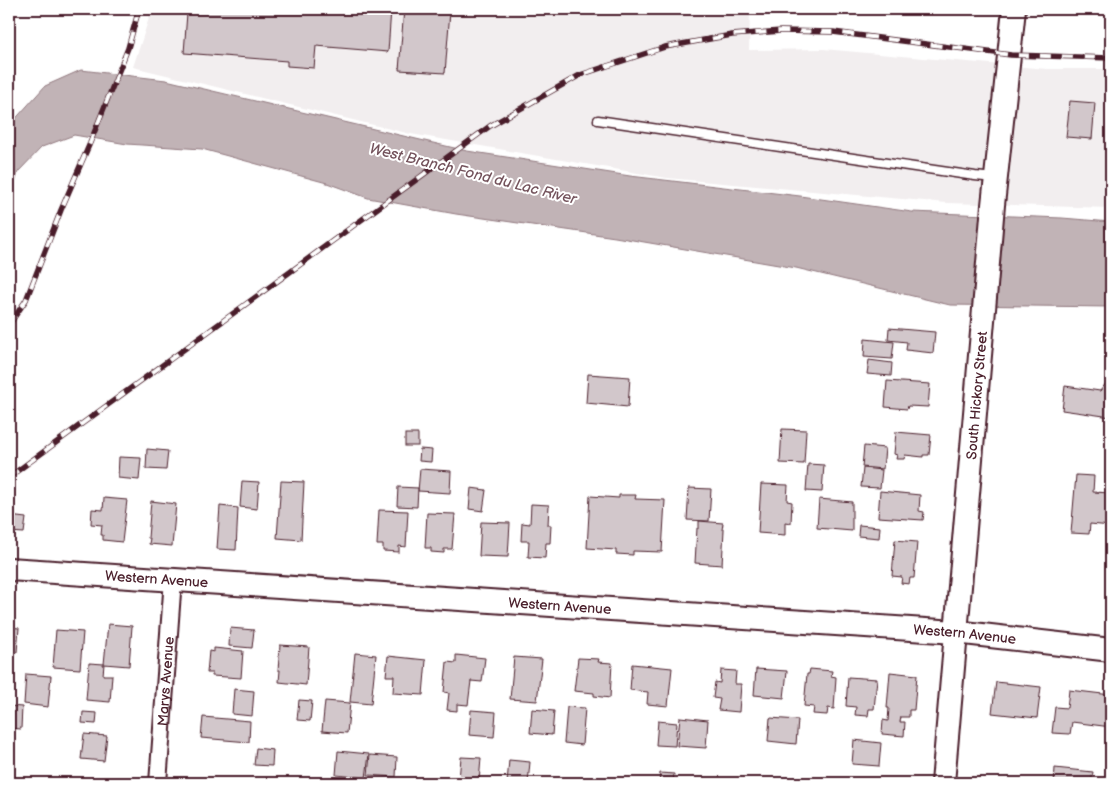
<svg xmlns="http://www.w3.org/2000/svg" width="1120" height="792" font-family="'Balsamiq Sans',sans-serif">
  <rect width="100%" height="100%" fill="#fff"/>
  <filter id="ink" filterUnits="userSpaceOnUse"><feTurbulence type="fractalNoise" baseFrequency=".02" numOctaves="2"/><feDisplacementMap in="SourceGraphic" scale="10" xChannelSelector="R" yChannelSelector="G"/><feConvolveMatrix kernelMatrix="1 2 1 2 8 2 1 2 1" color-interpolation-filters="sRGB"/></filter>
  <g filter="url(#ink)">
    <polygon fill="#f2eeef" points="152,9 750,9 749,50 823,49 1047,69 1111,69 1111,208 947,203 667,178 411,134 133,67"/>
    <polygon fill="#c1b3b6" stroke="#91787e" points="81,70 166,80 467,151 630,176 800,196 912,212 1062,218 1111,222 1111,307 950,305 796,268 615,237 456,214 368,198 327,183 202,149 127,144 74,135 42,147 18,172 9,206 9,129 10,125 45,86"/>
    <g fill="#d2c7cb" stroke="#4a1f2b">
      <polygon points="173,9 391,9 388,52 316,46 314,68 287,66 287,61 184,53 187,13 172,12"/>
      <polygon points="404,9 456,9 456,12 450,11 445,73 399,70"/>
      <polygon points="1070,101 1095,103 1092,139 1066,137"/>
      <polygon points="889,328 935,332 933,353 906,350 907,342 888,340"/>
      <polygon points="865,339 894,342 892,359 864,357"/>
      <polygon points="869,360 892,363 891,376 867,374"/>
      <polygon points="588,374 630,377 628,407 586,403"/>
      <polygon points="1111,375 1111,417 1062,410 1065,386 1100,391 1107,382 1105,380"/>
      <polygon points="887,381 930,384 928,407 908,406 907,409 885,407"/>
      <polygon points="782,429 806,430 804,464 780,463"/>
      <polygon points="896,432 931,435 929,455 923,455 923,457 905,455 904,459 896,459 897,455 894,454"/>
      <rect x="405" y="434" width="13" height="12"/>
      <polygon points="864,446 885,448 883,469 862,467"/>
      <polygon points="147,449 168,451 166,470 146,469"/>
      <polygon points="420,449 432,450 431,462 419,461"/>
      <polygon points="119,457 141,458 139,480 118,478"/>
      <polygon points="808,464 824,465 822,492 806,491"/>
      <polygon points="863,468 882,470 880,488 861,487"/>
      <polygon points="420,469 451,471 450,493 418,491"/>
      <polygon points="1076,475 1094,476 1093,492 1111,493 1111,526 1090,524 1089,534 1071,533"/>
      <polygon points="242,481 259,482 257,509 240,507"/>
      <polygon points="281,481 304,482 301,540 277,538"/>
      <polygon points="761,484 788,485 787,501 792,502 791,523 785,522 785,535 758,533"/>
      <polygon points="398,487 418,488 417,507 397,506"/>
      <polygon points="471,488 486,490 483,511 469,509"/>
      <polygon points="689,488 711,489 709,521 687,520"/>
      <polygon points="880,491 920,495 919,511 924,512 923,520 878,517"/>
      <polygon points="619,495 636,495 635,499 665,500 662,552 633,551 633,555 616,554 616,550 587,548 590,496 619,498"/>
      <polygon points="104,498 127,500 122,542 103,540 103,535 101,535 102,525 91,524 92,509 103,510"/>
      <polygon points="819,499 852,502 852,531 817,528"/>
      <polygon points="151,501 176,504 172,546 149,544 150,538 148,538"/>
      <polygon points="531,504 549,505 548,525 551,525 550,543 546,543 545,558 528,557 529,541 521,541 522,523 530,524"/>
      <polygon points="220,506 238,508 236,550 217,549"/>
      <polygon points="379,510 408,511 406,547 399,546 399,552 383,551 383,545 377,545"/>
      <polygon points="427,513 455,514 452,549 444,549 444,553 431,552 431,548 425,548"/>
      <polygon points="9,516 26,518 24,533 9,532"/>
      <polygon points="699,521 723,523 722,530 724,530 722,565 695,563 697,528 699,528"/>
      <polygon points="481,522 510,523 508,557 479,556"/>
      <polygon points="859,525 880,527 879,538 858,536"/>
      <polygon points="895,540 917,542 914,578 910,578 909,584 901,583 902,577 892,576"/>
      <polygon points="108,624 132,626 129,666 104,664"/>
      <polygon points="9,627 19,628 17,652 9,652"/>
      <polygon points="230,628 254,630 252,648 229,646"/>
      <polygon points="56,630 83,632 80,669 53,667"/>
      <polygon points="280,645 309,647 306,685 279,682 280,670 278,670"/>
      <polygon points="214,648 243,651 241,678 212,676 212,673 207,673 209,651 214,652"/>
      <polygon points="355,653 376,655 371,704 350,702"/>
      <polygon points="456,655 485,658 482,682 471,681 468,705 457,704 457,711 447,710 449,693 444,692 447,662 456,663"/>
      <polygon points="388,656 426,660 423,695 393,693 394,676 386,676"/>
      <polygon points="514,657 542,659 537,701 510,699"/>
      <polygon points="578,658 599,659 598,662 612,663 610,698 594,696 594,693 574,691"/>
      <polygon points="89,663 104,664 103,675 112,675 110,702 86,700"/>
      <polygon points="632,664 672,668 668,706 647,704 648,692 630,690"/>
      <polygon points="756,669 787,671 784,698 754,695"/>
      <polygon points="810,669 832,671 831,676 836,677 834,709 828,708 827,715 813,714 814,707 804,706 807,674 809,674"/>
      <polygon points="721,670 736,671 735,684 741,684 739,712 718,710 720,699 713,698 715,682 720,683"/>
      <polygon points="890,672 917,675 914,710 909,710 909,717 901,717 900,722 905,722 904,736 882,734 883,720 888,721 889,708 887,708"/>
      <polygon points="26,674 51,676 48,707 24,704"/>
      <polygon points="848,677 877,679 874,709 869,709 868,716 855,715 856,707 846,706"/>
      <polygon points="996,682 1041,687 1037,718 992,713"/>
      <polygon points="234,689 254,691 252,716 232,714"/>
      <polygon points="1069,690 1111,695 1111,727 1072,722 1070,734 1052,733 1055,707 1067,708"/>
      <polygon points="299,700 312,701 310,721 297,720"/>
      <polygon points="325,701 350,703 347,733 322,731"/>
      <polygon points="9,706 22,707 21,729 9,728"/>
      <polygon points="567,707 585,708 582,745 564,743"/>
      <polygon points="532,709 554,711 552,735 530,733"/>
      <polygon points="471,710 496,712 494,737 469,735"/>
      <polygon points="83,712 97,713 96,724 82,723"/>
      <polygon points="203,717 250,721 249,742 201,738"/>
      <polygon points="680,717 708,720 706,748 677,746"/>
      <polygon points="770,718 798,720 796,744 768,741"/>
      <polygon points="658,721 677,723 675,746 656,745"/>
      <polygon points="84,734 107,736 104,761 81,759"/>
      <polygon points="854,740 881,743 879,766 852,764"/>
      <polygon points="256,748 273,750 272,766 254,765"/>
      <polygon points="338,751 369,754 366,778 336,775"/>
      <polygon points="370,755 397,757 396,777 368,775"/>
      <polygon points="461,757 481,758 479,782 459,780"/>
      <polygon points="509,760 530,762 528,783 507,783"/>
      <polygon points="9,767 14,767 13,783 9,783"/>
      <polygon points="1055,768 1093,772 1091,783 1054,783"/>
      <polygon points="660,773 674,774 673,783 659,783"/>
    </g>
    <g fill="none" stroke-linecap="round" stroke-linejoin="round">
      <g stroke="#4a1f2b" stroke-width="11">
        <polyline id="lane" points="598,120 975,176 994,178"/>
      </g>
      <g stroke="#4a1f2b" stroke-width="20">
        <g id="street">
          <path id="s1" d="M158 783 173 579"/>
        </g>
      </g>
      <g stroke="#4a1f2b" stroke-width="26">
        <g id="secondary">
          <path id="s2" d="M9 569 956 632 1111 650"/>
          <path id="s3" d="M943 783 993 205 1014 9"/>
        </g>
      </g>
      <use href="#lane" stroke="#fff" stroke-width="8"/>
      <use href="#street" stroke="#fff" stroke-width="16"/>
      <use href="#secondary" stroke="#fff" stroke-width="22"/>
      <g stroke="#4a1f2b" stroke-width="5.5">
        <g id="rail">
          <polyline points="9,325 26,300 61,210 90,143 128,48 139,9"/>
          <polyline points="9,477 490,126 580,75 665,47 732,35 781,31 833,32 1011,55 1111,58"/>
        </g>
      </g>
      <use href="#rail" stroke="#fff" stroke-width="4" stroke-dasharray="11" stroke-linecap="butt"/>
    </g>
  </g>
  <g text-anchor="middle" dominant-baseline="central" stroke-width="4" stroke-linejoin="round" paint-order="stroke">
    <g font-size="14" fill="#4a1f2b" stroke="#fff">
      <text stroke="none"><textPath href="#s3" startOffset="389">South Hickory Street</textPath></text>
      <text stroke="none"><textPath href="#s2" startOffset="148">Western Avenue</textPath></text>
      <text stroke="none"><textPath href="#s2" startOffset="552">Western Avenue</textPath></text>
      <text stroke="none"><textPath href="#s2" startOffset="958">Western Avenue</textPath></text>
      <text stroke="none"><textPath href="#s1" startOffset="102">Marys Avenue</textPath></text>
    </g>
    <g font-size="15" font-style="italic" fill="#74535c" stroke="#fff">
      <text transform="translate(473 174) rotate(14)">West Branch Fond du Lac River</text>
    </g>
  </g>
  <rect width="1120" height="792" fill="none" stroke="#fff" stroke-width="30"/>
  <rect x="15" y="15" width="1090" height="762" fill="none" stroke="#4a1f2b" stroke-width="2" filter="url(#ink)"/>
</svg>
